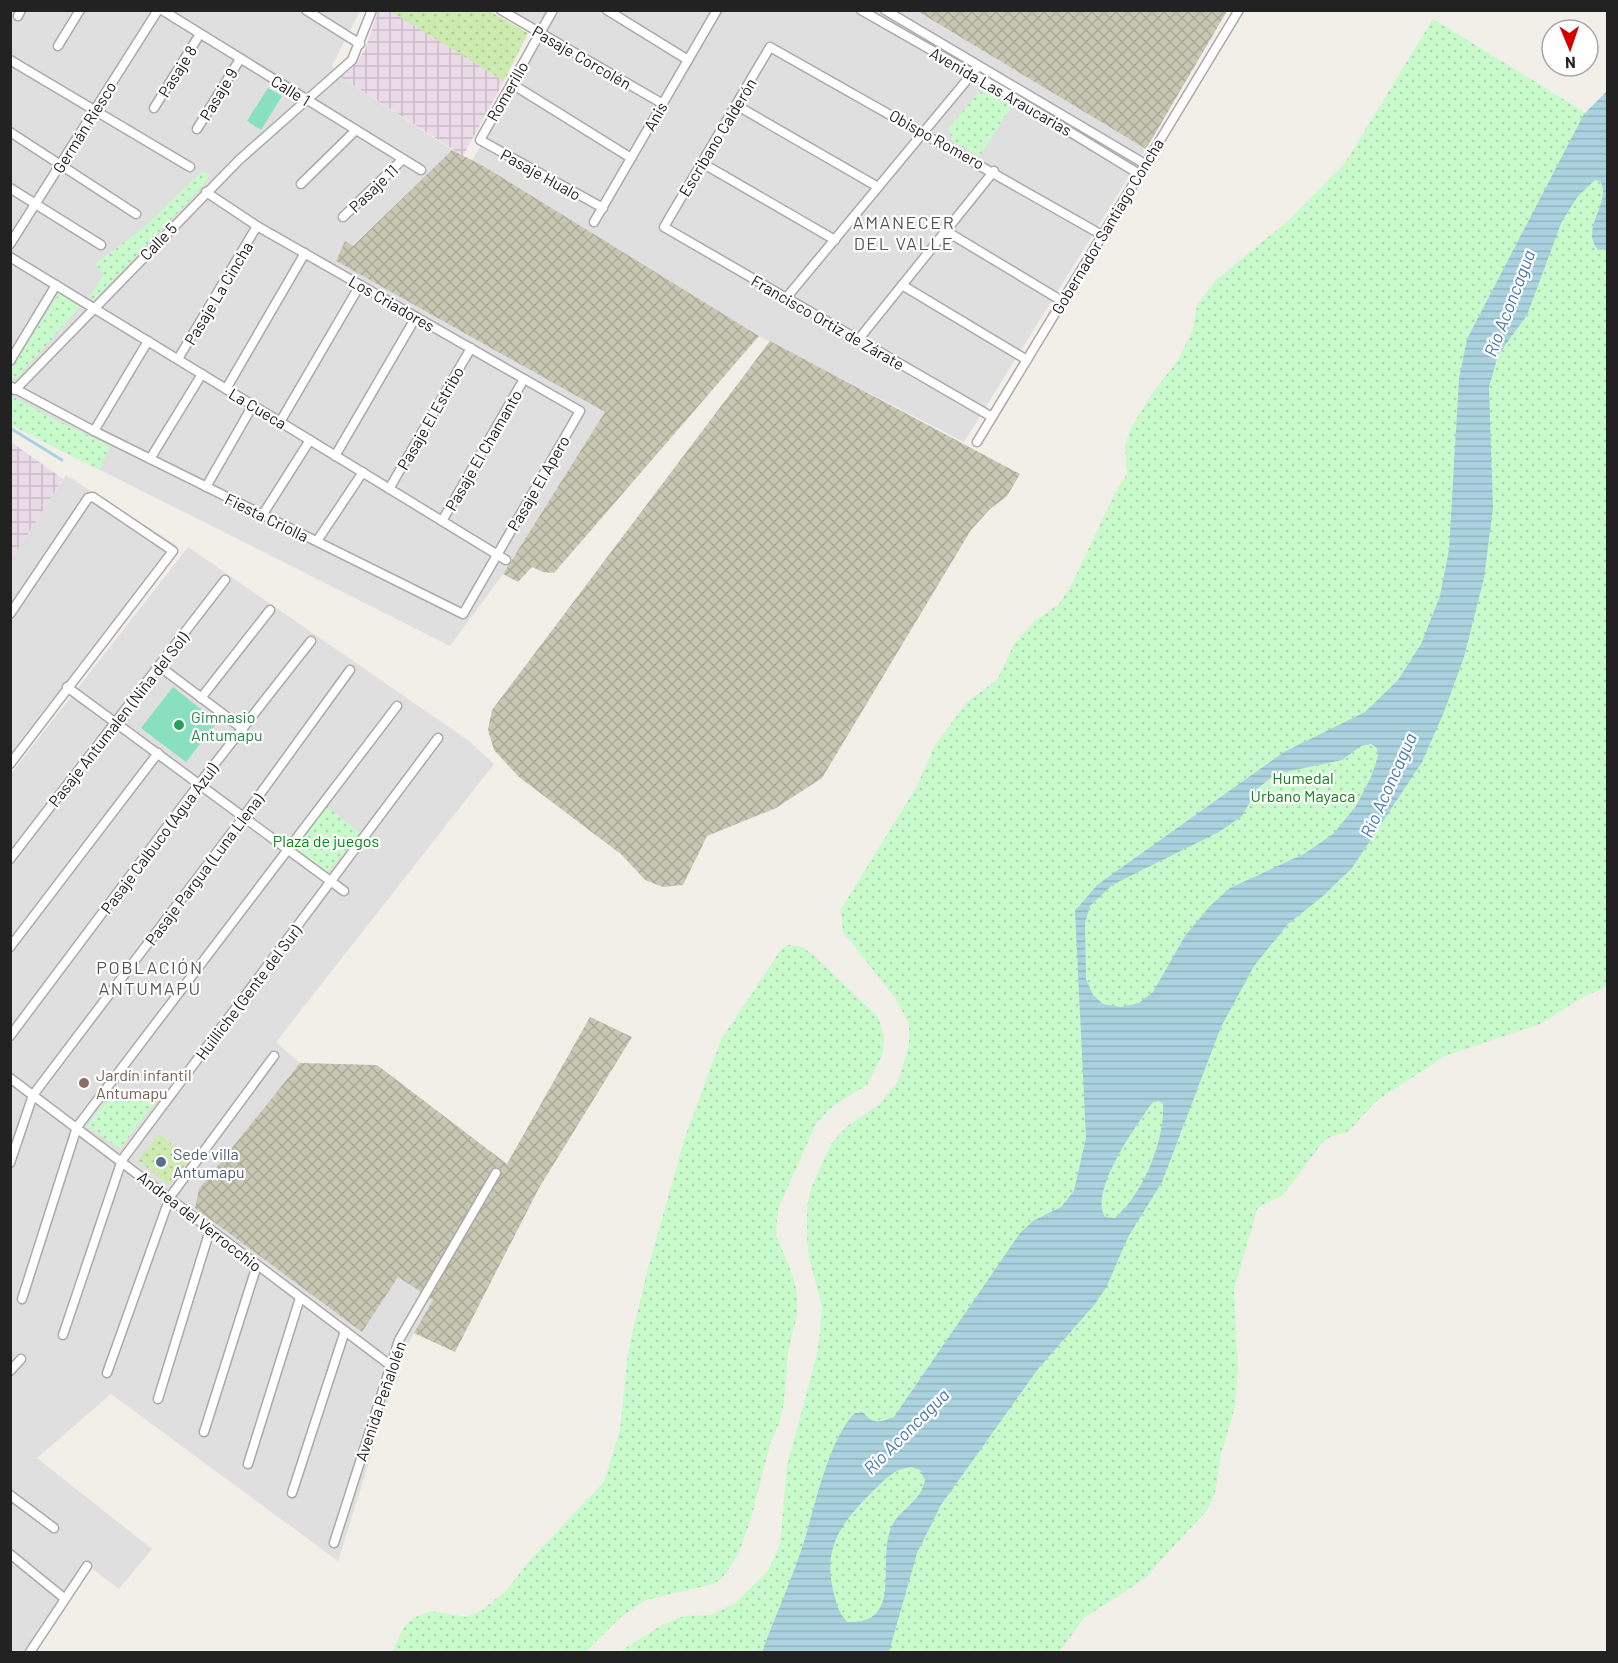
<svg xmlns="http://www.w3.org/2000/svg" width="1618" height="1663" font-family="Barlow,sans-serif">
  <defs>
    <pattern id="industrial-grid" width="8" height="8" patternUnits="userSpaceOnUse" patternTransform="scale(1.5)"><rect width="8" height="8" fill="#ebdbe8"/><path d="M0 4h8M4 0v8" fill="none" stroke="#c9bcc7"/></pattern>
    <pattern id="construction-cross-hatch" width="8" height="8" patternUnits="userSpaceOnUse" patternTransform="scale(1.5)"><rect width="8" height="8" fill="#c7c7b4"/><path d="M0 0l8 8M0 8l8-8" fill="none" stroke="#abab9a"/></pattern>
    <pattern id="grass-dots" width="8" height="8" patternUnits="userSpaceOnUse" patternTransform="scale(1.5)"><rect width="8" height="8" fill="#cdebb0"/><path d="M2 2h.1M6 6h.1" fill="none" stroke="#b0c997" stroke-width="1.8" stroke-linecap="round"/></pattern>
    <pattern id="park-dots" width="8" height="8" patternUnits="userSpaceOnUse" patternTransform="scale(1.5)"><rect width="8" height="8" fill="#c8facc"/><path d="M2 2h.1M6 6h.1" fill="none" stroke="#acd6af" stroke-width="1.8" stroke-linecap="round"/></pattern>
    <pattern id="water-rules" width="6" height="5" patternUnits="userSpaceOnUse" patternTransform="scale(1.5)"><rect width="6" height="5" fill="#aad3df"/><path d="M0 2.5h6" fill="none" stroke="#92b5bf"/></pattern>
  </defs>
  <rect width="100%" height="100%" fill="#f2efe9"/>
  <g fill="#e0dfdf">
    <polygon points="507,10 917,11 1146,149 964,442 759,336 472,161 544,32"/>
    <polygon points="10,11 360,11 332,66 341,77 452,150 352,246 346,242 336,261 605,412 503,574 450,646 11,425"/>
    <polygon points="66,475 176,545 11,757 11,560"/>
    <polygon points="188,547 469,741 494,764 276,1042 300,1063 200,1189 362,1331 398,1277 433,1300 403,1353 338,1561 111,1394 37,1458 152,1549 119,1589 85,1563 27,1652 10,1652 10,775"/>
  </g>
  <g fill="url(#industrial-grid)">
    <polygon points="390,10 504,81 463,156 341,77 351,69 365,50 378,11"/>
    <polygon points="11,442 63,479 11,560"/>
  </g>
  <g fill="url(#construction-cross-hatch)">
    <polygon points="917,11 1227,11 1146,149"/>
    <polygon points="452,150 485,167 759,336 554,573 543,572 532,567 518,582 503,574 605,412 336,261 345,241 353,246"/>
    <polygon points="770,341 1020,474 1007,496 990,509 971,530 822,778 776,808 707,836 683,885 663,887 645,880 622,855 519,777 494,750 488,730 492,710"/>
    <polygon points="590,1017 632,1037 539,1188 455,1352 414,1333 433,1300 398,1277 362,1332 195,1208 199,1189 300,1063 377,1065 507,1164"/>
  </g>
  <g fill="url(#grass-dots)">
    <polygon points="390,11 489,11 528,33 504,81"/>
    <polygon points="159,1134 190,1159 169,1185 138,1160"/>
  </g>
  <g fill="url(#park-dots)">
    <path d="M1433 19 1607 126V986L1583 997 1540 1024 1445 1056 1375 1102 1349 1131 1330 1137 1322 1143 1284 1194C1275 1201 1265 1201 1257 1209L1234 1290 1238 1369 1235 1407 1221 1454 1215 1493 1207 1510 1144 1579 1084 1618 1059 1652H619L662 1625 684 1616 710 1615 734 1604 768 1571 780 1545 787 1466 817 1354 820 1331 822 1306 809 1257 807 1238V1206L812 1186 831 1144 847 1126 879 1105 898 1081 909 1046V1023L895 998 843 932 841 909 917 786 935 745 967 702 997 680 1014 644 1035 621 1059 604 1072 584 1115 493 1127 474 1125 445 1132 426 1154 391 1178 360 1193 329 1197 305 1216 280 1288 221 1345 163Z"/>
    <polygon points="985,92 1011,107 980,156 952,141 949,128 978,93"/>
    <polygon points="202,172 210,174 202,187 94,300 90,296 103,275 95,264 143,228"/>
    <polygon points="59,294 80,307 16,379 11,377 11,369"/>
    <polygon points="10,394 42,413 110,446 99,470 11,425"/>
    <polygon points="325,805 360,833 328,872 292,847"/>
    <polygon points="789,945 802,947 816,957 860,1000 878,1017 884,1036 883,1053 867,1085 834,1105 817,1122 778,1209 776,1235 790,1268 797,1292 797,1315 788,1353 784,1403 779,1424 771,1441 750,1522 738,1555 723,1577 714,1584 646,1600 621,1617 585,1652 392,1652 404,1627 413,1618 431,1611 466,1617 482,1610 506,1591 529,1561 604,1482 620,1430 628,1353 648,1268 686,1134 721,1040 782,948"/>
    <polygon points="117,1086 136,1099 141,1094 154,1103 120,1149 87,1126"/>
  </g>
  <g fill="#88e0be">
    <polygon points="268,88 282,96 261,130 247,121"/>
    <polygon points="173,687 217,722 186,762 141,728"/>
  </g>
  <path fill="url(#water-rules)" fill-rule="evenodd" d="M1607 91V249L1598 250C1579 228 1613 202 1600 181L1595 180 1578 196 1562 221 1527 315 1498 355 1489 387 1493 508 1484 578 1464 657 1444 712 1422 762 1352 868 1323 896 1288 924 1254 966 1221 1027 1162 1182 1128 1237 1107 1286 1095 1304 1038 1369 941 1505 917 1553 889 1652H762C775 1617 791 1581 803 1545 815 1507 828 1440 855 1413H864C873 1425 881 1422 894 1417L1020 1233 1033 1221 1061 1207 1074 1191 1086 1138 1075 911 1097 885 1284 752 1365 712 1398 680 1421 644 1440 596 1449 550 1459 379 1467 339 1584 114ZM1371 744 1377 748 1378 756 1371 777 1356 806 1333 834 1304 854 1230 888 1210 906 1185 936 1153 992 1139 1003 1121 1007 1103 1004 1093 995 1086 979 1085 923 1090 906 1112 885 1219 832 1242 816 1258 788 1276 774 1342 760 1361 746ZM1159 1101 1163 1104C1165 1141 1143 1194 1115 1218L1105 1217C1089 1192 1133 1131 1147 1110L1153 1102ZM912 1467 920 1470 925 1480C920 1503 902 1507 893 1524 874 1559 907 1625 847 1622 838 1612 836 1603 833 1590 823 1547 842 1522 871 1493 885 1480 892 1469 912 1467Z"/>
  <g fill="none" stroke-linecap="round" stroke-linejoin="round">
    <polyline stroke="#aad3df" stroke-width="3" points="10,428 62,460"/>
    <g stroke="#a9a9a9" stroke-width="11">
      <g id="minor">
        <polyline points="162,10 421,170"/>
        <polyline points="306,10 360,44"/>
        <polyline points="501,10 663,104"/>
        <polyline points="553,10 480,140 603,208"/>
        <polyline points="607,10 688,60"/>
        <polyline points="861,10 1003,91 1139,174"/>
        <polyline points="885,10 1145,164"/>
        <polyline points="18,16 21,10"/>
        <polyline points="58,46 80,10"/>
        <polyline points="10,60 190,167"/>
        <polyline points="512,84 631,158"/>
        <polyline points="736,105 878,187"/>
        <polyline points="154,108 200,34"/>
        <polyline points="197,129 240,59"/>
        <polyline points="10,132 136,214"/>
        <polyline points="702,163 835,240"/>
        <polyline points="301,184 356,130"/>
        <polyline points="10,188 101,245"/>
        <polyline points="343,217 403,159"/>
        <polyline points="594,222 717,10"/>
        <polyline points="946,231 1062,301"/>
        <polyline points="10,244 158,10"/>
        <polyline points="10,257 506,560"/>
        <polyline points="902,285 1027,360"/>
        <polyline points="787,297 976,69"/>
        <polyline points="858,340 994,171"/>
        <polyline points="178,359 257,226"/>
        <polyline points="10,361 56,285"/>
        <polyline points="10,386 94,431 463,614 580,411 257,226 206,192"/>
        <polyline points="226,389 305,253"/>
        <polyline points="15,390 239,160 352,60 372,10"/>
        <polyline points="992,417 664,227 770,47 1102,235"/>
        <polyline points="280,422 360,285"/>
        <polyline points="94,431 148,341"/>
        <polyline points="977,442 1239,10"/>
        <polyline points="335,456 416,317"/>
        <polyline points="150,459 202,374"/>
        <polyline points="206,487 253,405"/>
        <polyline points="389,489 471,348"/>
        <polyline points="263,514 310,440"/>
        <polyline points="442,521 524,379"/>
        <polyline points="317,541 363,472"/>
        <polyline points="10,614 88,498 93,497 173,551 10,764"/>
        <polyline points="159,666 243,729"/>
        <polyline points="67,687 344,891"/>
        <polyline points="201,698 270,610"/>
        <polyline points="10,859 225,580"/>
        <polyline points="10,947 158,753"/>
        <polyline points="10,1036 199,784 311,641"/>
        <polyline points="10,1078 390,1365"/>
        <polyline points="10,1163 33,1095 242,819 350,670"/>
        <polyline points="22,1299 77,1127 397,706"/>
        <polyline points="63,1335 122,1160 438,738"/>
        <polyline points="10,1371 21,1359"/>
        <polyline points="107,1373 170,1197 274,1056"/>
        <polyline points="158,1399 210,1230"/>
        <polyline points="204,1432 257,1265"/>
        <polyline points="248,1464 300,1298"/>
        <polyline points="292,1493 345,1331"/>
        <polyline points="10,1495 54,1528"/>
        <polyline points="334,1543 399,1340 496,1173"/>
        <polyline points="10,1554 64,1598"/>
        <polyline points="30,1652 87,1566"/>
      </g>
    </g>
    <use href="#minor" stroke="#fff" stroke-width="8"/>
  </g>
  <circle fill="#2e9e5b" stroke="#fff" stroke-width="2" cx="179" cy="725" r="6"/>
  <circle fill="#8d6e63" stroke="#fff" stroke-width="2" cx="84" cy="1083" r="6"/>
  <circle fill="#5c6f8a" stroke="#fff" stroke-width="2" cx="161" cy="1162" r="6"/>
  <g text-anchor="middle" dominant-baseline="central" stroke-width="4.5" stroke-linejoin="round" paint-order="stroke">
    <g font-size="16" fill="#222" stroke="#fff">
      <text transform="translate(582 57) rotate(30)">Pasaje Corcolén</text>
      <text transform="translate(177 71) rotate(-58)">Pasaje 8</text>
      <text transform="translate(291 90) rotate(32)">Calle 1</text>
      <text transform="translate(507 91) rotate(-60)">Romerillo</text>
      <text transform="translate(1001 91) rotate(30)">Avenida Las Araucarias</text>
      <text transform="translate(218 94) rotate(-59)">Pasaje 9</text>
      <text transform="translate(655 116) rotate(-60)">Anis</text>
      <text transform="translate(84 127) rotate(-58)">Germán Riesco</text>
      <text transform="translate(717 137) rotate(-59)">Escribano Calderón</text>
      <text transform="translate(937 139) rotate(29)">Obispo Romero</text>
      <text transform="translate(541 174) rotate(29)">Pasaje Hualo</text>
      <text transform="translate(373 188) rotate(-44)">Pasaje 11</text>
      <text transform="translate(1107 226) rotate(-59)">Gobernador Santiago Concha</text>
      <text transform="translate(158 241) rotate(-46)">Calle 5</text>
      <text transform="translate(218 293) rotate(-59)">Pasaje La Cincha</text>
      <text transform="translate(392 303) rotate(30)">Los Criadores</text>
      <text transform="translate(828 322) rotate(30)">Francisco Ortiz de Zárate</text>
      <text transform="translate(258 408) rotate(31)">La Cueca</text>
      <text transform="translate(430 418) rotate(-60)">Pasaje El Estribo</text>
      <text transform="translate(483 450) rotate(-60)">Pasaje El Chamanto</text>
      <text transform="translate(538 483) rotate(-60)">Pasaje El Apero</text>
      <text transform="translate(267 517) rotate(26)">Fiesta Criolla</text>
      <text transform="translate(118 719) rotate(-52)">Pasaje Antumalen (Niña del Sol)</text>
      <text transform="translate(159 838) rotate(-53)">Pasaje Calbuco (Agua Azul)</text>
      <text transform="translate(204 869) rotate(-53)">Pasaje Pargua (Luna Llena)</text>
      <text transform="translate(248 992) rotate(-53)">Huilliche (Gente del Sur)</text>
      <text transform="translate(200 1221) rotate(38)">Andrea del Verrocchio</text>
      <text transform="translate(380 1401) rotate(-71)">Avenida Peñalolén</text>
    </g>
    <g font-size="16" fill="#27864d" stroke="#fff" text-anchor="start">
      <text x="191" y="716">Gimnasio<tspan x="191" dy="18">Antumapu</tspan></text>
    </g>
    <g font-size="16" fill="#0c8416" stroke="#fff">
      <text x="1303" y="777">Humedal<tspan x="1303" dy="18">Urbano Mayaca</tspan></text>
      <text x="326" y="840">Plaza de juegos</text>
    </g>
    <g font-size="16" fill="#785e54" stroke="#fff" text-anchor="start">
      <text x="96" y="1074">Jardín infantil<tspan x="96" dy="18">Antumapu</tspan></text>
    </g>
    <g font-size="16" fill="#4e5e75" stroke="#fff" text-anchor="start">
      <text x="173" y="1153">Sede villa<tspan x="173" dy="18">Antumapu</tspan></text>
    </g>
    <g font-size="18" letter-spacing="1.5" fill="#555" stroke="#fff">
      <text x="904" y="222">AMANECER<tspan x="904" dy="21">DEL VALLE</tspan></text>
      <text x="150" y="967">POBLACIÓN<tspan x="150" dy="21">ANTUMAPU</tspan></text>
    </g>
    <g font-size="18" font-style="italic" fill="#4a7aab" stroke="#fff">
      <text transform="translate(1509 303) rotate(-69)">Río Aconcagua</text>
      <text transform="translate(1388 785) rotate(-66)">Río Aconcagua</text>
      <text transform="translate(906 1431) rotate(-45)">Río Aconcagua</text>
    </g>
  </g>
  <rect width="1618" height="1663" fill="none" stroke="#222222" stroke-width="24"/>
  <g transform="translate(1570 48) rotate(178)"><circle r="28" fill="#ffffff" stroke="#a7a7a7" stroke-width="1.5"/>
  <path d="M0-4.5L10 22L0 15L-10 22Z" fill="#d40000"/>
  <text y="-9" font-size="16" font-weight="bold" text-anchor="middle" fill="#222222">N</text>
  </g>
</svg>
